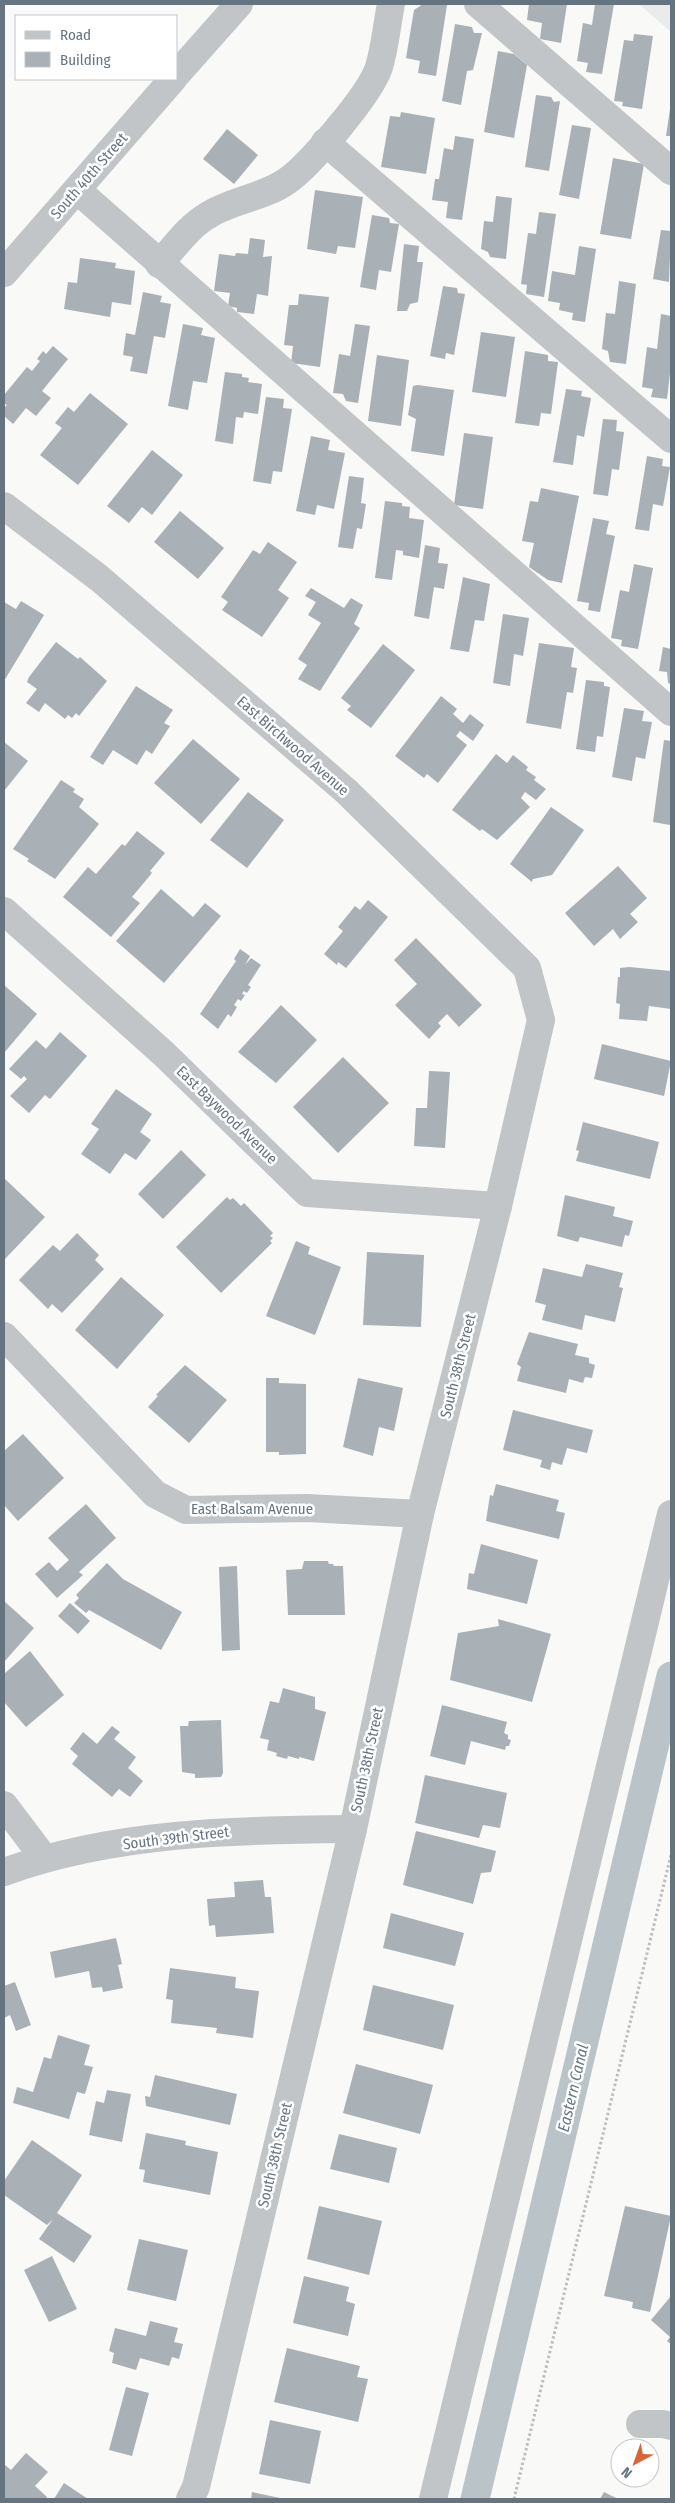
<svg xmlns="http://www.w3.org/2000/svg" width="675" height="2503" font-family="'Fira Sans Condensed',sans-serif">
  <rect width="100%" height="100%" fill="#f9f9f7"/>
  <polygon fill="#eaebeb" points="639,4 671,4 671,32"/>
  <g fill="none" stroke-linecap="round" stroke-linejoin="round">
    <polyline stroke="#bac4c8" stroke-width="29" points="475,2499 671,1676"/>
  </g>
  <g fill="#a9b0b6">
    <polygon points="423,4 447,5 436,76 418,73 420,61 406,58 414,10"/>
    <polygon points="529,4 567,4 561,43 540,39 542,23 527,20"/>
    <polygon points="595,4 614,4 602,74 586,72 588,63 577,61 583,23 592,25"/>
    <polygon points="455,24 472,27 474,33 482,33 473,70 467,71 461,105 442,101"/>
    <polygon points="634,34 653,36 642,109 622,106 623,102 614,101 624,40 633,41"/>
    <polygon points="498,51 514,54 527,65 514,138 484,132"/>
    <polygon points="536,95 551,97 554,102 560,101 549,171 525,167"/>
    <polygon points="670,109 671,109 671,136 666,136"/>
    <polygon points="401,112 435,118 426,174 381,167 390,116 400,117"/>
    <polygon points="572,125 591,128 579,199 559,195"/>
    <polygon points="227,129 258,155 234,184 203,159"/>
    <polygon points="455,136 474,139 462,220 446,218 448,202 432,200 435,179 439,179 444,148 453,150"/>
    <polygon points="613,158 644,164 631,239 600,234"/>
    <polygon points="315,190 363,197 355,248 338,246 336,254 307,249"/>
    <polygon points="496,196 512,198 506,259 490,257 488,252 481,249 484,221 493,222"/>
    <polygon points="539,212 556,214 544,297 526,294 527,285 521,284 528,233 536,234"/>
    <polygon points="372,215 389,218 390,223 399,224 391,272 379,270 376,290 360,287"/>
    <polygon points="661,230 671,231 669,282 653,279"/>
    <polygon points="250,238 265,240 263,257 272,256 268,296 257,294 254,314 237,312 237,308 228,306 230,293 214,291 219,254 235,256 236,253 248,254"/>
    <polygon points="404,244 419,246 417,262 423,262 418,302 410,304 407,311 397,311"/>
    <polygon points="579,246 596,249 585,322 572,320 573,313 559,310 560,303 548,301 552,271 575,275"/>
    <polygon points="80,258 116,263 115,268 135,271 131,305 112,302 110,317 64,309 68,282 77,283"/>
    <polygon points="619,281 636,284 626,364 610,362 608,351 602,349 606,313 615,314"/>
    <polygon points="443,286 457,288 458,293 465,294 454,355 446,353 445,359 430,356"/>
    <polygon points="143,292 162,296 160,302 171,304 165,338 154,336 147,374 130,371 133,357 123,355 126,333 135,335"/>
    <polygon points="299,294 329,297 320,367 291,363 293,346 284,345 289,305 298,305"/>
    <polygon points="661,314 671,316 671,365 667,399 651,397 653,389 642,387 647,347 657,349"/>
    <polygon points="183,324 203,328 201,335 215,338 207,383 193,381 188,410 168,406"/>
    <polygon points="355,324 370,326 358,403 346,401 343,394 333,393 339,354 350,356"/>
    <polygon points="481,332 515,337 506,397 472,392"/>
    <polygon points="53,346 68,359 42,391 51,398 36,416 26,408 13,424 4,416 4,408 7,405 4,403 4,395 27,367 32,371 40,361 37,359 43,351 46,354"/>
    <polygon points="525,351 548,355 548,361 558,362 551,414 541,413 539,426 515,423"/>
    <polygon points="377,355 409,360 401,426 368,421"/>
    <polygon points="225,372 242,374 242,377 249,378 248,382 262,384 258,414 244,412 243,418 236,417 233,444 215,441"/>
    <polygon points="418,385 454,390 444,456 411,451 416,419 408,415 413,386"/>
    <polygon points="566,389 582,391 581,396 591,398 584,437 577,435 573,465 553,462"/>
    <polygon points="90,393 128,424 78,485 40,455 62,428 55,423 68,407 74,412"/>
    <polygon points="266,397 284,399 283,408 292,409 282,472 273,471 271,484 253,481"/>
    <polygon points="603,419 617,420 616,431 624,432 619,470 612,469 608,496 593,494"/>
    <polygon points="464,433 493,437 483,509 454,505"/>
    <polygon points="311,436 330,440 328,450 345,453 334,509 317,505 315,515 296,511"/>
    <polygon points="152,450 183,475 152,515 142,507 129,523 107,506"/>
    <polygon points="647,456 663,459 662,466 670,467 663,506 653,504 649,531 635,529"/>
    <polygon points="349,476 364,478 361,503 366,504 362,529 357,528 353,549 338,547"/>
    <polygon points="541,488 579,496 562,583 548,580 529,567 534,543 522,541 530,501 538,502"/>
    <polygon points="385,501 402,503 402,506 410,507 409,518 424,520 419,558 403,555 403,551 396,550 392,580 375,578"/>
    <polygon points="180,511 224,548 198,579 154,542"/>
    <polygon points="593,518 609,521 606,534 615,536 600,612 588,610 589,603 577,601"/>
    <polygon points="268,542 297,562 278,590 289,598 262,637 222,610 228,602 221,597 253,550 260,554"/>
    <polygon points="425,545 440,548 438,563 448,564 444,589 434,587 429,619 414,616"/>
    <polygon points="634,564 653,568 638,649 621,646 622,640 611,638 620,590 629,592"/>
    <polygon points="463,577 490,584 484,621 475,620 469,652 450,649"/>
    <polygon points="311,588 344,608 351,598 363,605 354,624 360,628 320,691 298,679 307,665 298,659 321,623 308,615 316,602 305,596"/>
    <polygon points="21,601 44,615 4,681 4,602 16,609"/>
    <polygon points="503,614 529,618 523,656 514,654 510,686 493,683"/>
    <polygon points="56,642 78,659 80,657 107,681 79,716 76,713 72,718 68,715 65,719 45,703 39,712 26,703 37,689 27,682 29,677"/>
    <polygon points="539,643 574,648 571,667 577,668 573,693 567,692 561,729 526,723"/>
    <polygon points="383,644 415,670 371,728 347,710 351,706 341,698"/>
    <polygon points="663,647 671,649 671,684 668,683 667,672 659,671"/>
    <polygon points="586,680 604,682 604,686 610,687 603,737 597,736 595,752 576,749"/>
    <polygon points="136,686 173,710 164,723 170,726 152,754 146,750 137,765 113,750 103,765 90,757"/>
    <polygon points="441,696 457,709 453,714 463,723 470,714 484,725 473,741 460,731 456,736 467,745 438,783 427,774 424,778 395,756"/>
    <polygon points="624,708 644,711 642,721 652,722 645,759 636,757 632,781 612,777"/>
    <polygon points="193,739 240,779 201,824 154,783"/>
    <polygon points="664,740 671,741 670,825 653,822"/>
    <polygon points="4,742 28,761 4,791"/>
    <polygon points="496,754 507,763 513,755 528,767 526,770 536,777 534,780 546,789 536,800 525,792 521,798 530,807 497,840 482,829 480,831 452,810"/>
    <polygon points="61,780 75,789 73,792 84,799 79,807 99,824 55,879 27,861 29,859 13,849"/>
    <polygon points="248,792 284,820 247,868 210,840"/>
    <polygon points="551,807 584,830 552,875 533,879 532,882 510,864"/>
    <polygon points="137,831 165,853 150,871 152,873 132,897 140,903 111,937 63,897 88,867 96,874 122,844 125,846"/>
    <polygon points="618,866 647,898 630,914 638,922 620,939 613,929 594,946 565,913"/>
    <polygon points="161,889 193,917 205,903 221,916 164,983 116,941"/>
    <polygon points="368,900 388,917 346,968 338,962 337,965 324,954 343,931 338,927 355,906 360,910"/>
    <polygon points="416,938 482,1005 459,1027 447,1014 438,1023 441,1026 429,1039 395,1005 417,984 394,960"/>
    <polygon points="240,949 250,956 245,965 251,958 261,965 248,985 251,987 247,993 244,991 242,994 245,995 241,1001 238,999 234,1005 237,1007 231,1017 228,1014 218,1029 200,1014 236,961 234,959"/>
    <polygon points="629,967 671,971 671,1009 649,1006 647,1021 619,1019 620,1004 616,1003 618,977 620,977 620,968"/>
    <polygon points="4,985 37,1014 4,1053"/>
    <polygon points="281,1005 317,1040 276,1083 238,1052"/>
    <polygon points="60,1032 87,1056 50,1099 45,1095 29,1113 10,1096 27,1079 24,1076 21,1079 9,1069 36,1040 46,1049"/>
    <polygon points="602,1044 671,1061 664,1096 594,1079"/>
    <polygon points="343,1057 389,1103 338,1153 293,1107"/>
    <polygon points="429,1071 450,1072 445,1148 414,1146 416,1108 427,1108"/>
    <polygon points="116,1089 152,1114 140,1132 151,1140 136,1160 125,1153 110,1174 81,1154 99,1129 91,1124"/>
    <polygon points="583,1122 659,1142 650,1179 576,1161 579,1151 576,1150"/>
    <polygon points="181,1150 206,1175 163,1219 138,1194"/>
    <polygon points="4,1178 45,1217 4,1260"/>
    <polygon points="565,1195 615,1207 613,1216 633,1221 629,1236 625,1235 622,1247 580,1237 578,1242 557,1236"/>
    <polygon points="227,1197 230,1200 233,1198 241,1206 244,1203 273,1233 270,1236 273,1238 270,1241 272,1243 221,1293 176,1247"/>
    <polygon points="77,1233 99,1255 95,1260 104,1269 62,1313 52,1304 48,1309 19,1280 53,1245 60,1251"/>
    <polygon points="296,1241 310,1247 308,1254 341,1267 315,1335 266,1316"/>
    <polygon points="367,1252 424,1255 421,1327 363,1325"/>
    <polygon points="586,1264 623,1273 619,1287 623,1288 615,1322 585,1315 582,1330 542,1320 546,1305 535,1302 543,1268 582,1277"/>
    <polygon points="121,1277 164,1315 117,1369 75,1330"/>
    <polygon points="529,1332 578,1344 575,1355 589,1358 589,1363 595,1365 592,1378 585,1377 583,1383 569,1379 566,1393 517,1381 521,1367 517,1364"/>
    <polygon points="185,1365 227,1400 189,1443 148,1407 158,1396 156,1395"/>
    <polygon points="266,1378 279,1378 279,1383 306,1384 306,1454 279,1455 279,1452 266,1452"/>
    <polygon points="358,1378 403,1388 394,1431 379,1427 373,1456 343,1447"/>
    <polygon points="513,1410 593,1430 587,1453 567,1448 562,1465 552,1462 550,1470 540,1467 542,1460 503,1450"/>
    <polygon points="23,1434 64,1478 18,1521 4,1505 4,1451"/>
    <polygon points="496,1484 559,1500 556,1511 565,1513 559,1539 486,1521 490,1495 493,1496"/>
    <polygon points="86,1504 116,1538 79,1572 83,1575 57,1598 35,1574 49,1562 57,1571 69,1560 48,1538"/>
    <polygon points="481,1544 538,1560 527,1604 467,1589 469,1573 474,1574"/>
    <polygon points="304,1561 328,1561 329,1564 333,1564 334,1566 343,1566 345,1615 288,1615 286,1570 302,1569"/>
    <polygon points="107,1563 123,1579 182,1612 161,1650 89,1610 86,1613 74,1603 79,1598 76,1595"/>
    <polygon points="237,1566 240,1650 222,1651 219,1567"/>
    <polygon points="4,1601 34,1628 4,1662"/>
    <polygon points="70,1603 90,1621 78,1634 58,1616"/>
    <polygon points="498,1619 551,1634 532,1702 450,1680 458,1633 499,1626"/>
    <polygon points="30,1651 64,1695 26,1727 4,1702 4,1674"/>
    <polygon points="283,1688 315,1697 315,1709 326,1712 314,1761 299,1757 299,1759 288,1756 287,1759 276,1756 277,1753 267,1750 269,1740 260,1738 270,1701 279,1703"/>
    <polygon points="442,1705 507,1722 504,1733 508,1735 508,1739 511,1740 509,1746 506,1746 505,1750 471,1741 465,1765 430,1756"/>
    <polygon points="221,1720 223,1773 221,1777 195,1778 195,1774 182,1772 180,1726 188,1726 189,1721"/>
    <polygon points="112,1726 120,1732 114,1739 136,1757 128,1768 143,1781 130,1797 119,1789 112,1797 72,1764 78,1756 70,1749 83,1732 97,1744"/>
    <polygon points="425,1775 507,1793 500,1828 483,1825 479,1838 415,1823"/>
    <polygon points="416,1831 496,1851 491,1872 481,1873 473,1904 403,1885"/>
    <polygon points="263,1880 265,1897 271,1897 274,1933 216,1937 215,1925 209,1926 207,1899 235,1897 234,1882"/>
    <polygon points="391,1913 464,1933 455,1966 383,1948"/>
    <polygon points="116,1938 122,1964 118,1965 123,1988 103,1992 102,1987 92,1988 89,1971 55,1978 50,1952"/>
    <polygon points="170,1968 236,1977 235,1988 259,1991 253,2038 216,2033 217,2028 171,2023 173,2000 166,1999"/>
    <polygon points="15,1982 31,2025 16,2031 10,2015 4,2018 4,1986"/>
    <polygon points="373,1985 454,2005 443,2050 363,2030"/>
    <polygon points="58,2035 90,2045 84,2065 93,2067 85,2094 77,2092 69,2119 13,2103 17,2087 33,2092 44,2057 51,2059"/>
    <polygon points="356,2064 433,2085 420,2134 343,2113"/>
    <polygon points="155,2075 237,2094 230,2125 146,2106 145,2096 150,2097"/>
    <polygon points="107,2090 131,2094 122,2142 89,2135 96,2101 104,2103"/>
    <polygon points="146,2133 186,2141 185,2145 218,2152 210,2195 143,2182 145,2170 139,2169"/>
    <polygon points="339,2134 397,2148 389,2183 330,2169"/>
    <polygon points="32,2140 82,2175 57,2213 92,2236 74,2263 39,2239 53,2219 47,2225 4,2195 4,2181"/>
    <polygon points="319,2206 382,2221 369,2275 307,2259"/>
    <polygon points="625,2206 671,2216 650,2312 632,2308 633,2302 604,2296"/>
    <polygon points="139,2239 188,2250 176,2301 127,2290"/>
    <polygon points="52,2256 77,2309 49,2322 24,2270"/>
    <polygon points="304,2276 349,2287 346,2301 355,2304 348,2336 293,2323"/>
    <polygon points="671,2296 671,2344 667,2341 670,2337 651,2320"/>
    <polygon points="150,2321 178,2328 174,2342 183,2344 179,2359 172,2357 169,2366 140,2358 136,2370 112,2363 114,2353 109,2351 115,2328 146,2336"/>
    <polygon points="287,2348 360,2366 357,2377 368,2379 358,2422 274,2402"/>
    <polygon points="126,2387 149,2393 132,2456 109,2450"/>
    <polygon points="270,2420 321,2431 310,2484 259,2474"/>
    <polygon points="26,2453 48,2472 35,2486 47,2497 46,2499 4,2499 4,2464 11,2470"/>
    <polygon points="64,2483 88,2499 54,2499"/>
    <polygon points="252,2492 280,2498 280,2499 251,2499"/>
    <polygon points="604,2492 618,2499 600,2499"/>
  </g>
  <g fill="none" stroke-linecap="round" stroke-linejoin="round">
    <polyline stroke="#bbbec0" stroke-width="3" stroke-dasharray="2.5 2.5" stroke-linecap="butt" points="514,2499 671,1855"/>
    <g stroke="#c1c5c8" stroke-width="28">
      <polyline points="478,4 671,171"/>
      <polyline points="176,75 239,4"/>
      <polyline points="325,142 671,439"/>
      <polyline points="77,190 671,712"/>
      <path d="M159 264C174 248 188 227 207 216 231 200 263 198 287 181 310 165 371 93 379 67 385 47 387 24 391 4"/>
      <polyline points="4,273 173,79"/>
      <polyline points="4,506 99,578 346,791 527,968 541,1020 498,1206 420,1514 353,1829 196,2487 190,2499"/>
      <polyline points="4,911 164,1054 307,1193 498,1206"/>
      <polyline points="4,1336 155,1494 186,1510 307,1508 420,1514"/>
      <polyline points="4,1805 44,1858"/>
      <path d="M4 1872C114 1832 236 1830 353 1829"/>
      <polyline points="640,2424 663,2424 671,2426"/>
      <polyline points="433,2499 671,1514"/>
    </g>
  </g>
  <g text-anchor="middle" dominant-baseline="central" stroke-width="5" stroke-linejoin="round" paint-order="stroke">
    <g font-size="15" fill="#667480" stroke="#fff">
      <text transform="translate(89 176) rotate(-49)">South 40th Street</text>
      <text transform="translate(293 746) rotate(41)">East Birchwood Avenue</text>
      <text transform="translate(227 1115) rotate(44)">East Baywood Avenue</text>
      <text transform="translate(458 1366) rotate(-76)">South 38th Street</text>
      <text x="252" y="1509">East Balsam Avenue</text>
      <text transform="translate(367 1760) rotate(-78)">South 38th Street</text>
      <text transform="translate(176 1838) rotate(-7)">South 39th Street</text>
      <text transform="translate(275 2155) rotate(-77)">South 38th Street</text>
    </g>
    <g font-size="16" font-style="italic" fill="#677981" stroke="#fff">
      <text transform="translate(573 2088) rotate(-77)">Eastern Canal</text>
    </g>
  </g>
  <rect width="675" height="2503" fill="none" stroke="#667480" stroke-width="10"/>
  <rect x="15" y="15" width="162" height="65" fill="#ffffff" stroke="#c2c7cc"/>
  <rect x="25" y="31" width="25" height="8" fill="#c1c5c8" stroke="#c2c7cc"/>
  <text x="60" y="40" font-size="15" fill="#667480">Road</text>
  <rect x="25" y="52" width="25" height="15" fill="#a9b0b6" stroke="#c2c7cc"/>
  <text x="60" y="65" font-size="15" fill="#667480">Building</text>
  <g transform="translate(635 2463) rotate(221)"><circle r="24" fill="#ffffff" stroke="#c2c7cc"/>
  <path d="M0-4L9 19L0 12L-9 19Z" fill="#d86439"/>
  <text y="-8" font-size="14" font-weight="bold" text-anchor="middle" fill="#667480">N</text>
  </g>
</svg>
